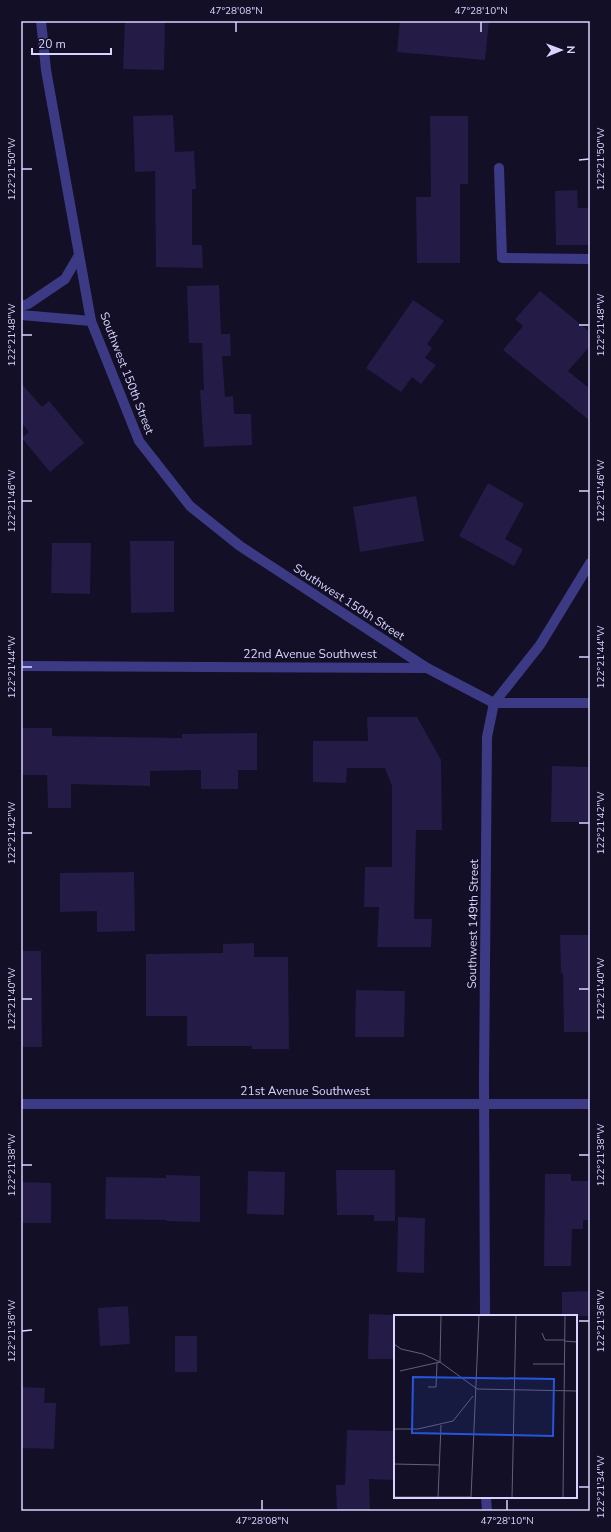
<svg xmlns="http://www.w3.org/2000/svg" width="611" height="1532" font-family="'Nunito Sans',sans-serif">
  <rect width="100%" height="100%" fill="#130f26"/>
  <g fill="#241b47">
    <polygon points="125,21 165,21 164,70 123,69"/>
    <polygon points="400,21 489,21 485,60 397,52"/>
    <polygon points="173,115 175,152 194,151 196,189 192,189 192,245 202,245 203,268 156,267 155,171 135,172 133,116"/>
    <polygon points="430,116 468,116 468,184 460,184 460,263 417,263 416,197 431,197"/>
    <polygon points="577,190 578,208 590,208 590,245 556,245 555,191"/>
    <polygon points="219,285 221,334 230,334 231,356 222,356 225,397 233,396 234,414 251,414 252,445 204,447 200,390 204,390 202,343 189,343 187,286"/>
    <polygon points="540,291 590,332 590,346 568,371 590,389 590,421 503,350 523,326 515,319"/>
    <polygon points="413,300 444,321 427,344 432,348 425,358 436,365 421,384 412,377 401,392 366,368"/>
    <polygon points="21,383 42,407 49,401 84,443 50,472 22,438 29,432 21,422"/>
    <polygon points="488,483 524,504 505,539 523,549 514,566 459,536"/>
    <polygon points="416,496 424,541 360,552 353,507"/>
    <polygon points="130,541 174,541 174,612 131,613"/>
    <polygon points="52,543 91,543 90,594 51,593"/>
    <polygon points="367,717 417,717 441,760 442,830 416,830 414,919 432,919 431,947 377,947 379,907 364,907 365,867 392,867 392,786 385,768 347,768 346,783 313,782 313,741 368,741"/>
    <polygon points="21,728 52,728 52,736 182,738 182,734 257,733 257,770 238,770 238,789 201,789 201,770 150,771 150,786 71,784 71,808 48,808 47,775 21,775"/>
    <polygon points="552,766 590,767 590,822 551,822"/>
    <polygon points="134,872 135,931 97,932 97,911 60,912 60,873"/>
    <polygon points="560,935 590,935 590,1032 564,1032 563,973 561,973"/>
    <polygon points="254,943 254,957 288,957 289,1049 252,1049 252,1046 187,1046 187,1016 146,1016 146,954 223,953 223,944"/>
    <polygon points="21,951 41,951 42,1047 21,1047"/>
    <polygon points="356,990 405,991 404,1037 355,1037"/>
    <polygon points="336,1170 395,1170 395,1221 374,1221 374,1215 337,1215"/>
    <polygon points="248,1171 285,1172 284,1215 247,1214"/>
    <polygon points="545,1174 571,1174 571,1181 590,1181 590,1220 583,1220 583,1229 572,1229 571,1266 544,1266"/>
    <polygon points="166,1175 200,1176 200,1222 166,1221 166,1220 105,1219 106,1177 166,1178"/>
    <polygon points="21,1182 51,1183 51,1223 21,1223"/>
    <polygon points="398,1217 425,1218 424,1273 397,1272"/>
    <polygon points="590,1291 590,1316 562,1316 562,1292"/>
    <polygon points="128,1306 130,1344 100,1346 98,1308"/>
    <polygon points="369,1314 395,1315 395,1359 368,1359"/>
    <rect x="175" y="1336" width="22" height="36"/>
    <polygon points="21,1387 45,1388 44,1403 56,1403 54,1449 21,1448"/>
    <polygon points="347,1430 395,1431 395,1480 369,1479 370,1511 337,1511 336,1485 345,1485"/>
  </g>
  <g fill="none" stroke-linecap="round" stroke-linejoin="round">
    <g stroke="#3d3a85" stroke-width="10">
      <polyline points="41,21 46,70 91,321 139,441 190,506 240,546 427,668"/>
      <polyline points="499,168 502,258 590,259"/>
      <polyline points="21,306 28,304 65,279 79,255"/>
      <polyline points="21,315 91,321"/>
      <polyline points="21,666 427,668 494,703 590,703"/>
      <polyline points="21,1104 590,1104"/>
      <polyline points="485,1316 484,1079 487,737 494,703 540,645 590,563"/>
      <polyline points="486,1497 487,1511"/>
    </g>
  </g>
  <path fill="none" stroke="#d9d4ff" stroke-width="1.5" d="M236 22V32M481 22V32M579 160 589 159M22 169H32M579 325H589M22 335H32M579 491H589M22 501H32M579 657H589M22 667H32M579 823H589M22 833H32M579 989H589M22 999H32M579 1155H589M22 1165H32M579 1321H589M22 1331 32 1330M579 1487H589M262 1500V1510M507 1500V1510"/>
  <g text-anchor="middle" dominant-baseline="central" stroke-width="3.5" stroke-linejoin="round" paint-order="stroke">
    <g font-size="12" fill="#d9d4ff" stroke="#130f26">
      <text transform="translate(127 373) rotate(69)">Southwest 150th Street</text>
      <text transform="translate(349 602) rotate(33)">Southwest 150th Street</text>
      <text x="310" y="654">22nd Avenue Southwest</text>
      <text transform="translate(473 924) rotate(-89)">Southwest 149th Street</text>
      <text x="305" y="1091">21st Avenue Southwest</text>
    </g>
  </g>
  <g transform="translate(394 1315)">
    <rect width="183" height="183" fill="#130f26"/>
    <path fill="none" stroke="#625e7d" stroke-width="1" d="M148 18 151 25H170M170 26 183 27M0 29 7 34 29 39 46 47 83 74 183 76M139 49H170M6 56 46 47 47 0M34 72H42L43 48M0 114H24L59 106 79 81M0 149 45 150M0 182H77M77 182 85 0M44 183 47 110M118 183 122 0M169 183 171 0"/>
    <path fill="#2655da" fill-opacity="0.15" stroke="#2655da" stroke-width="2" d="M19 62 160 64 159 121 18 118Z"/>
    <rect width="183" height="183" fill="none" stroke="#d9d4ff" stroke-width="2"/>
  </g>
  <rect width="611" height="1532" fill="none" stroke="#130f26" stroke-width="44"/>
  <g transform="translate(561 50) rotate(89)" stroke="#130f26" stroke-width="3" paint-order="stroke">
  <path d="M0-3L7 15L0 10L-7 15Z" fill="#d9d4ff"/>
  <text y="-6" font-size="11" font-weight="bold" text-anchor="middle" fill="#d9d4ff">N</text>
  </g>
  <path d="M32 48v6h79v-6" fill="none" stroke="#d9d4ff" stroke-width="2"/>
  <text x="38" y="48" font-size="12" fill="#d9d4ff" stroke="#130f26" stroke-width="3" paint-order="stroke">20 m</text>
  <rect x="22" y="22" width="567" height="1488" fill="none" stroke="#d9d4ff" stroke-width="1.5"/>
  <g font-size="10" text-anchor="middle" fill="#d9d4ff">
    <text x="236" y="14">47°28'08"N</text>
    <text x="481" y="14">47°28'10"N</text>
    <text transform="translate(600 159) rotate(-90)" y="4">122°21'50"W</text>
    <text transform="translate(11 169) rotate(-90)" y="4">122°21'50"W</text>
    <text transform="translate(600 325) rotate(-90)" y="4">122°21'48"W</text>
    <text transform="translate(11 335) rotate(-90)" y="4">122°21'48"W</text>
    <text transform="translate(600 491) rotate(-90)" y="4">122°21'46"W</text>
    <text transform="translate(11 501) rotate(-90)" y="4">122°21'46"W</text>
    <text transform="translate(600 657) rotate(-90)" y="4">122°21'44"W</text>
    <text transform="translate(11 667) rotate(-90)" y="4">122°21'44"W</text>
    <text transform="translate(600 823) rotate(-90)" y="4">122°21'42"W</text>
    <text transform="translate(11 833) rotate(-90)" y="4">122°21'42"W</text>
    <text transform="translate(600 989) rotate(-90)" y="4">122°21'40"W</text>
    <text transform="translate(11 999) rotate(-90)" y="4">122°21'40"W</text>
    <text transform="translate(600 1155) rotate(-90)" y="4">122°21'38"W</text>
    <text transform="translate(11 1165) rotate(-90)" y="4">122°21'38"W</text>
    <text transform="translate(600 1321) rotate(-90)" y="4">122°21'36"W</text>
    <text transform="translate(11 1331) rotate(-90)" y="4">122°21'36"W</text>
    <text transform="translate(600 1487) rotate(-90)" y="4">122°21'34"W</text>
    <text x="262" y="1524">47°28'08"N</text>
    <text x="507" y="1524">47°28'10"N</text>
  </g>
</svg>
